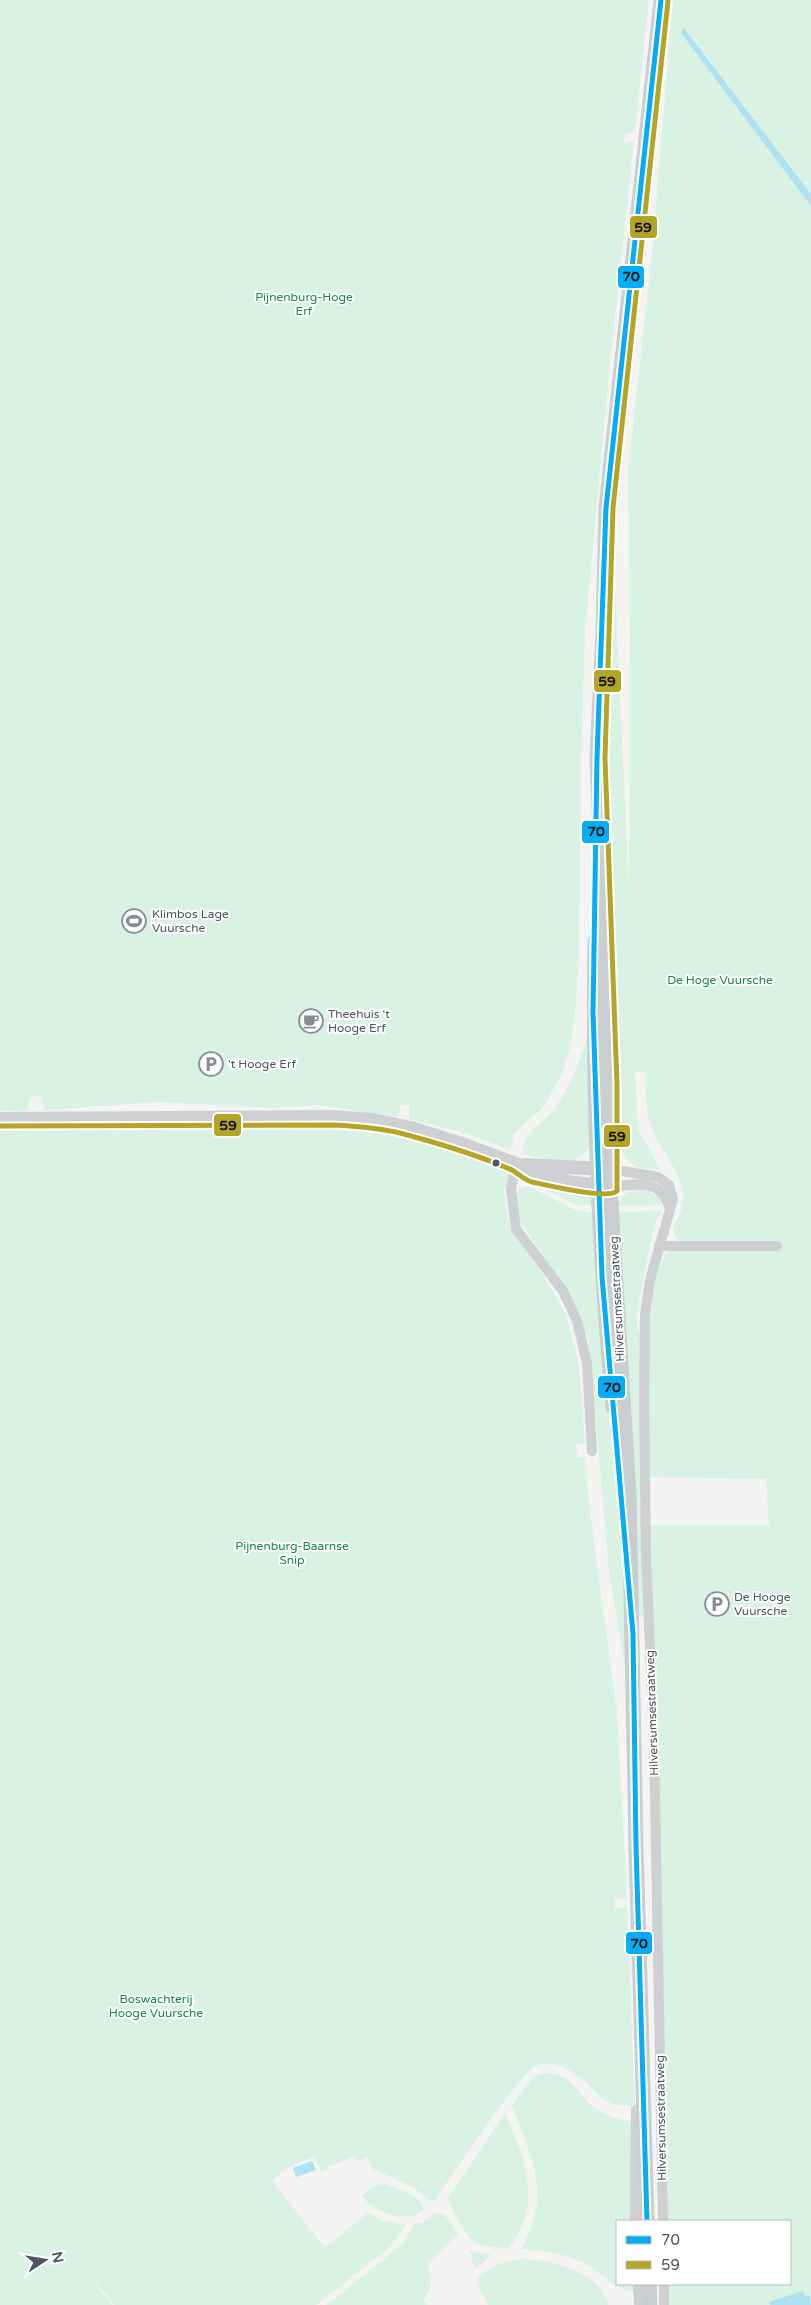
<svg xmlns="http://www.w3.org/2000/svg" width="811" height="2305" font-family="'Varela Round',sans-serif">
  <rect width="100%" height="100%" fill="#f4f4f4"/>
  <g fill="#d9f2e3">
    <polygon points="0,0 649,0 635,132 625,134 624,143 634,141 610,363 585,632 581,762 579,959 575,1012 571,1044 562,1075 543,1107 514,1134 510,1150 462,1132 409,1119 409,1105 400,1105 399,1117 316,1105 273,1108 157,1102 45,1110 41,1096 32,1096 26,1111 0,1111"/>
    <path d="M673 0H811V2305H669L668 2284H790V2221H667L649 1525H769L766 1479 649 1477 648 1353 652 1296 656 1273 665 1255 672 1249 754 1251 680 1242 675 1237 673 1226C700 1190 666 1161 652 1129 644 1110 647 1091 645 1072H635L638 1129 660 1169C642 1170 631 1168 622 1152L609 809V720L615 585 629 890 630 631 628 472 651 262Z"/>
    <path d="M588 1034 591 1145C577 1170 544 1160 522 1153 525 1128 544 1124 557 1105 569 1089 583 1054 588 1034Z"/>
    <path d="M247 1124C304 1125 363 1123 418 1137 451 1144 481 1158 512 1171L507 1188 504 1189 507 1218 513 1233 542 1272 565 1313 579 1364 585 1443 576 1444 577 1457 585 1458 590 1512 617 1712 627 1898 615 1900V1908L627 1907 635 2106C599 2108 600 2091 574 2073 563 2066 551 2061 538 2065 519 2072 451 2178 434 2201H430L413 2187 371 2168 367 2157 357 2161 355 2156 327 2167 328 2169 321 2172 314 2157 288 2167 272 2181 325 2248 368 2212 383 2221 406 2225 390 2247 316 2305H115L84 2270 112 2305H0V1125Z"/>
    <polygon points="527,1178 588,1194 595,1205 577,1205 530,1182"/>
    <polygon points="528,1186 575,1210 596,1213 607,1392 628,1621 625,1668 609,1571 589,1341 568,1292 522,1225 517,1207 518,1188"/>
    <path d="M642 1188 658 1196 662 1202 661 1205 617 1206C622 1194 630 1189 642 1188Z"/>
    <polygon points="662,1211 654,1225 637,1312 637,1328 640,1333 643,1614 638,1622 617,1212"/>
    <path d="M545 2073C575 2073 577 2097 598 2110 609 2118 623 2120 636 2122L637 2221H617V2284H639V2292C608 2290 606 2273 582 2262 563 2253 542 2251 521 2249 553 2192 532 2161 512 2105L534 2076Z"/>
    <path d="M505 2114C526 2159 543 2204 509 2248 500 2247 487 2248 478 2244 467 2240 451 2209 448 2198Z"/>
    <path d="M384 2184 412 2194 423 2205V2210C408 2225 372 2212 362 2196L372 2186Z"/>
    <polygon points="436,2213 444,2214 458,2234 428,2263 431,2288 423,2300 427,2305 327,2305 405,2242 414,2223 421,2223"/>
    <polygon points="469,2250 491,2255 475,2270"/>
    <path d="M523 2259C552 2260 602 2272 608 2305H488L479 2289 477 2279C494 2264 501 2262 523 2259Z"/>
  </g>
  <g fill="#aee2f0">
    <polygon points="683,27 811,194 811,206 681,33"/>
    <polygon points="312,2161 316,2170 296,2177 293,2168"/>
    <polygon points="803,2291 805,2296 810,2296 811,2305 770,2305 769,2302"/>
  </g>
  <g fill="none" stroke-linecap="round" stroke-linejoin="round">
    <g stroke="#ced0d2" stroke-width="10">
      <polyline points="516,1164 511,1189 516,1229 563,1291 577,1321 587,1363 592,1451"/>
      <polyline points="610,1169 658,1177 669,1185 673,1199 650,1280 645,1314 644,1399 646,1555 654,1744 663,2221"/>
      <path d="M610 1187C636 1184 661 1177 670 1209"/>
      <polyline points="659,1246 777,1246"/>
      <polyline points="635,2221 636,2110"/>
      <polyline points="638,2284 639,2305"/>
      <polyline points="664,2284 664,2305"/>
    </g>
    <g stroke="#ced0d4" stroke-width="14">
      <polyline points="0,1119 332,1117 373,1120 411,1128 465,1145 516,1164 532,1174 575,1183 608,1187"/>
      <polyline points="524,1165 607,1169"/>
    </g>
    <g stroke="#caced1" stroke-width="15">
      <path d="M595 941C592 1096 599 1252 613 1407"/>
      <polyline points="647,2221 636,1845 629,1496 610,1187 610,1085 597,758 603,631 606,508 661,0"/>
      <polyline points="649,2284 650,2305"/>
    </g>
    <g stroke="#fff" stroke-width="9">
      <polyline id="bus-1" points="647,2221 636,1845 633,1634 602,1277 593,1012 597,758 606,508 661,0"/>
    </g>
    <g stroke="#fff" stroke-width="9">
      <path id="bus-2" d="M0 1126 332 1125C358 1126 385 1128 411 1136 444 1145 480 1156 512 1170 519 1174 524 1180 532 1182 546 1185 608 1200 617 1191V1085L605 758 613 508 668 1"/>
    </g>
    <use href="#bus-1" stroke="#04aef7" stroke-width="5"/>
    <use href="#bus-2" stroke="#b5a527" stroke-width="5"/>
  </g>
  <defs>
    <g id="stadium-ring" transform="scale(1.25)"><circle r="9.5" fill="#fff" stroke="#868d94" stroke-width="1.5"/><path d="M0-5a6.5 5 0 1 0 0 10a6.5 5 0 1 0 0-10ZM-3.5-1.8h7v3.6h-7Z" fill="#868d94"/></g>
    <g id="cafe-ring" transform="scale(1.25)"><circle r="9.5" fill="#fff" stroke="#868d94" stroke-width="1.5"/><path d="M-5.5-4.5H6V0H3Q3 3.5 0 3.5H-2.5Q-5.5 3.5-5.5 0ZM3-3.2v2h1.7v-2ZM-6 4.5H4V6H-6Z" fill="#868d94"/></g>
    <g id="parking-ring" transform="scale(1.25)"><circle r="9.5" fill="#fff" stroke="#868d94" stroke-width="1.5"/><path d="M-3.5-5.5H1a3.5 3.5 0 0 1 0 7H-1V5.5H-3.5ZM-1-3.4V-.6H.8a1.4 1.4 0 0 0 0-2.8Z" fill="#868d94"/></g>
  </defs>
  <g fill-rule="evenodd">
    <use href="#stadium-ring" x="134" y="921"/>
    <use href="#cafe-ring" x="311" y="1021"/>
    <use href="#parking-ring" x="211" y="1064"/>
    <use href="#parking-ring" x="717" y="1604"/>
  </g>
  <circle fill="#4a5661" stroke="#fff" stroke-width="2" cx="496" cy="1163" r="4.5"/>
  <g text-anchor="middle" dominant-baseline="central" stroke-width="4" stroke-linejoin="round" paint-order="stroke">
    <g font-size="12" fill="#17864f" stroke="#fff">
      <text x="304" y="297">Pijnenburg-Hoge<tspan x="304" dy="14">Erf</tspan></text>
      <text x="720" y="980">De Hoge Vuursche</text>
      <text x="292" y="1546">Pijnenburg-Baarnse<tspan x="292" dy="14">Snip</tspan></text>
      <text x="156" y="1999">Boswachterij<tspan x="156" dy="14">Hooge Vuursche</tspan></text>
    </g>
    <g font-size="12" fill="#4a5661" stroke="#fff" text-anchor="start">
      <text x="152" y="914">Klimbos Lage<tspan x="152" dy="14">Vuursche</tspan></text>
      <text x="328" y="1014">Theehuis 't<tspan x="328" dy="14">Hooge Erf</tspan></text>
      <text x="228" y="1064">'t Hooge Erf</text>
      <text x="734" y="1597">De Hooge<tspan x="734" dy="14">Vuursche</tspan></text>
    </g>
    <g font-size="12" fill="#4a5661" stroke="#fff">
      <text transform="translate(617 1299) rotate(-93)">Hilversumsestraatweg</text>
      <text transform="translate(652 1713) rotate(-92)">Hilversumsestraatweg</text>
      <text transform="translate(661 2118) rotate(-91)">Hilversumsestraatweg</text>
    </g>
  </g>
  <g stroke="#fff" stroke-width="2">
    <rect x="629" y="215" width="29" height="24" rx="5" fill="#b5a527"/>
    <rect x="617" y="265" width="28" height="24" rx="5" fill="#04aef7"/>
    <rect x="593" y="669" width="29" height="24" rx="5" fill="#b5a527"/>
    <rect x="581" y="820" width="29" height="24" rx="5" fill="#04aef7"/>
    <rect x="213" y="1113" width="29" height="24" rx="5" fill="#b5a527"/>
    <rect x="603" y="1124" width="28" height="24" rx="5" fill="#b5a527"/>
    <rect x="597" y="1375" width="29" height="24" rx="5" fill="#04aef7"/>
    <rect x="625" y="1931" width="28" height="24" rx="5" fill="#04aef7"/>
  </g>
  <g font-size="14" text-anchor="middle" font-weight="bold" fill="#111">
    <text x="643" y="232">59</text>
    <text x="631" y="281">70</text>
    <text x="607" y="686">59</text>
    <text x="596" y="836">70</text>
    <text x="228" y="1130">59</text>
    <text x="617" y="1141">59</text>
    <text x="612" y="1392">70</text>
    <text x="639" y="1948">70</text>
  </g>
  <rect x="616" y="2220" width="175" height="65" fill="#ffffff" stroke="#b7bbc0"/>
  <rect x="626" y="2236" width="25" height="8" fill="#04aef7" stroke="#b7bbc0"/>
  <text x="661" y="2245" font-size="15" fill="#4a5661">70</text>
  <rect x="626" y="2261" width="25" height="8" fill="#b5a527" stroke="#b7bbc0"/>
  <text x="661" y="2270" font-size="15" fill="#4a5661">59</text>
  <g transform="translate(45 2260) rotate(78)" stroke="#ffffff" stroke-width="4" paint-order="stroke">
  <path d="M0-4L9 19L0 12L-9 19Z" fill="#4a5661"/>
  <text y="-8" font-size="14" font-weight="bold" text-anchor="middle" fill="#4a5661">N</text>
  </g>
</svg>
